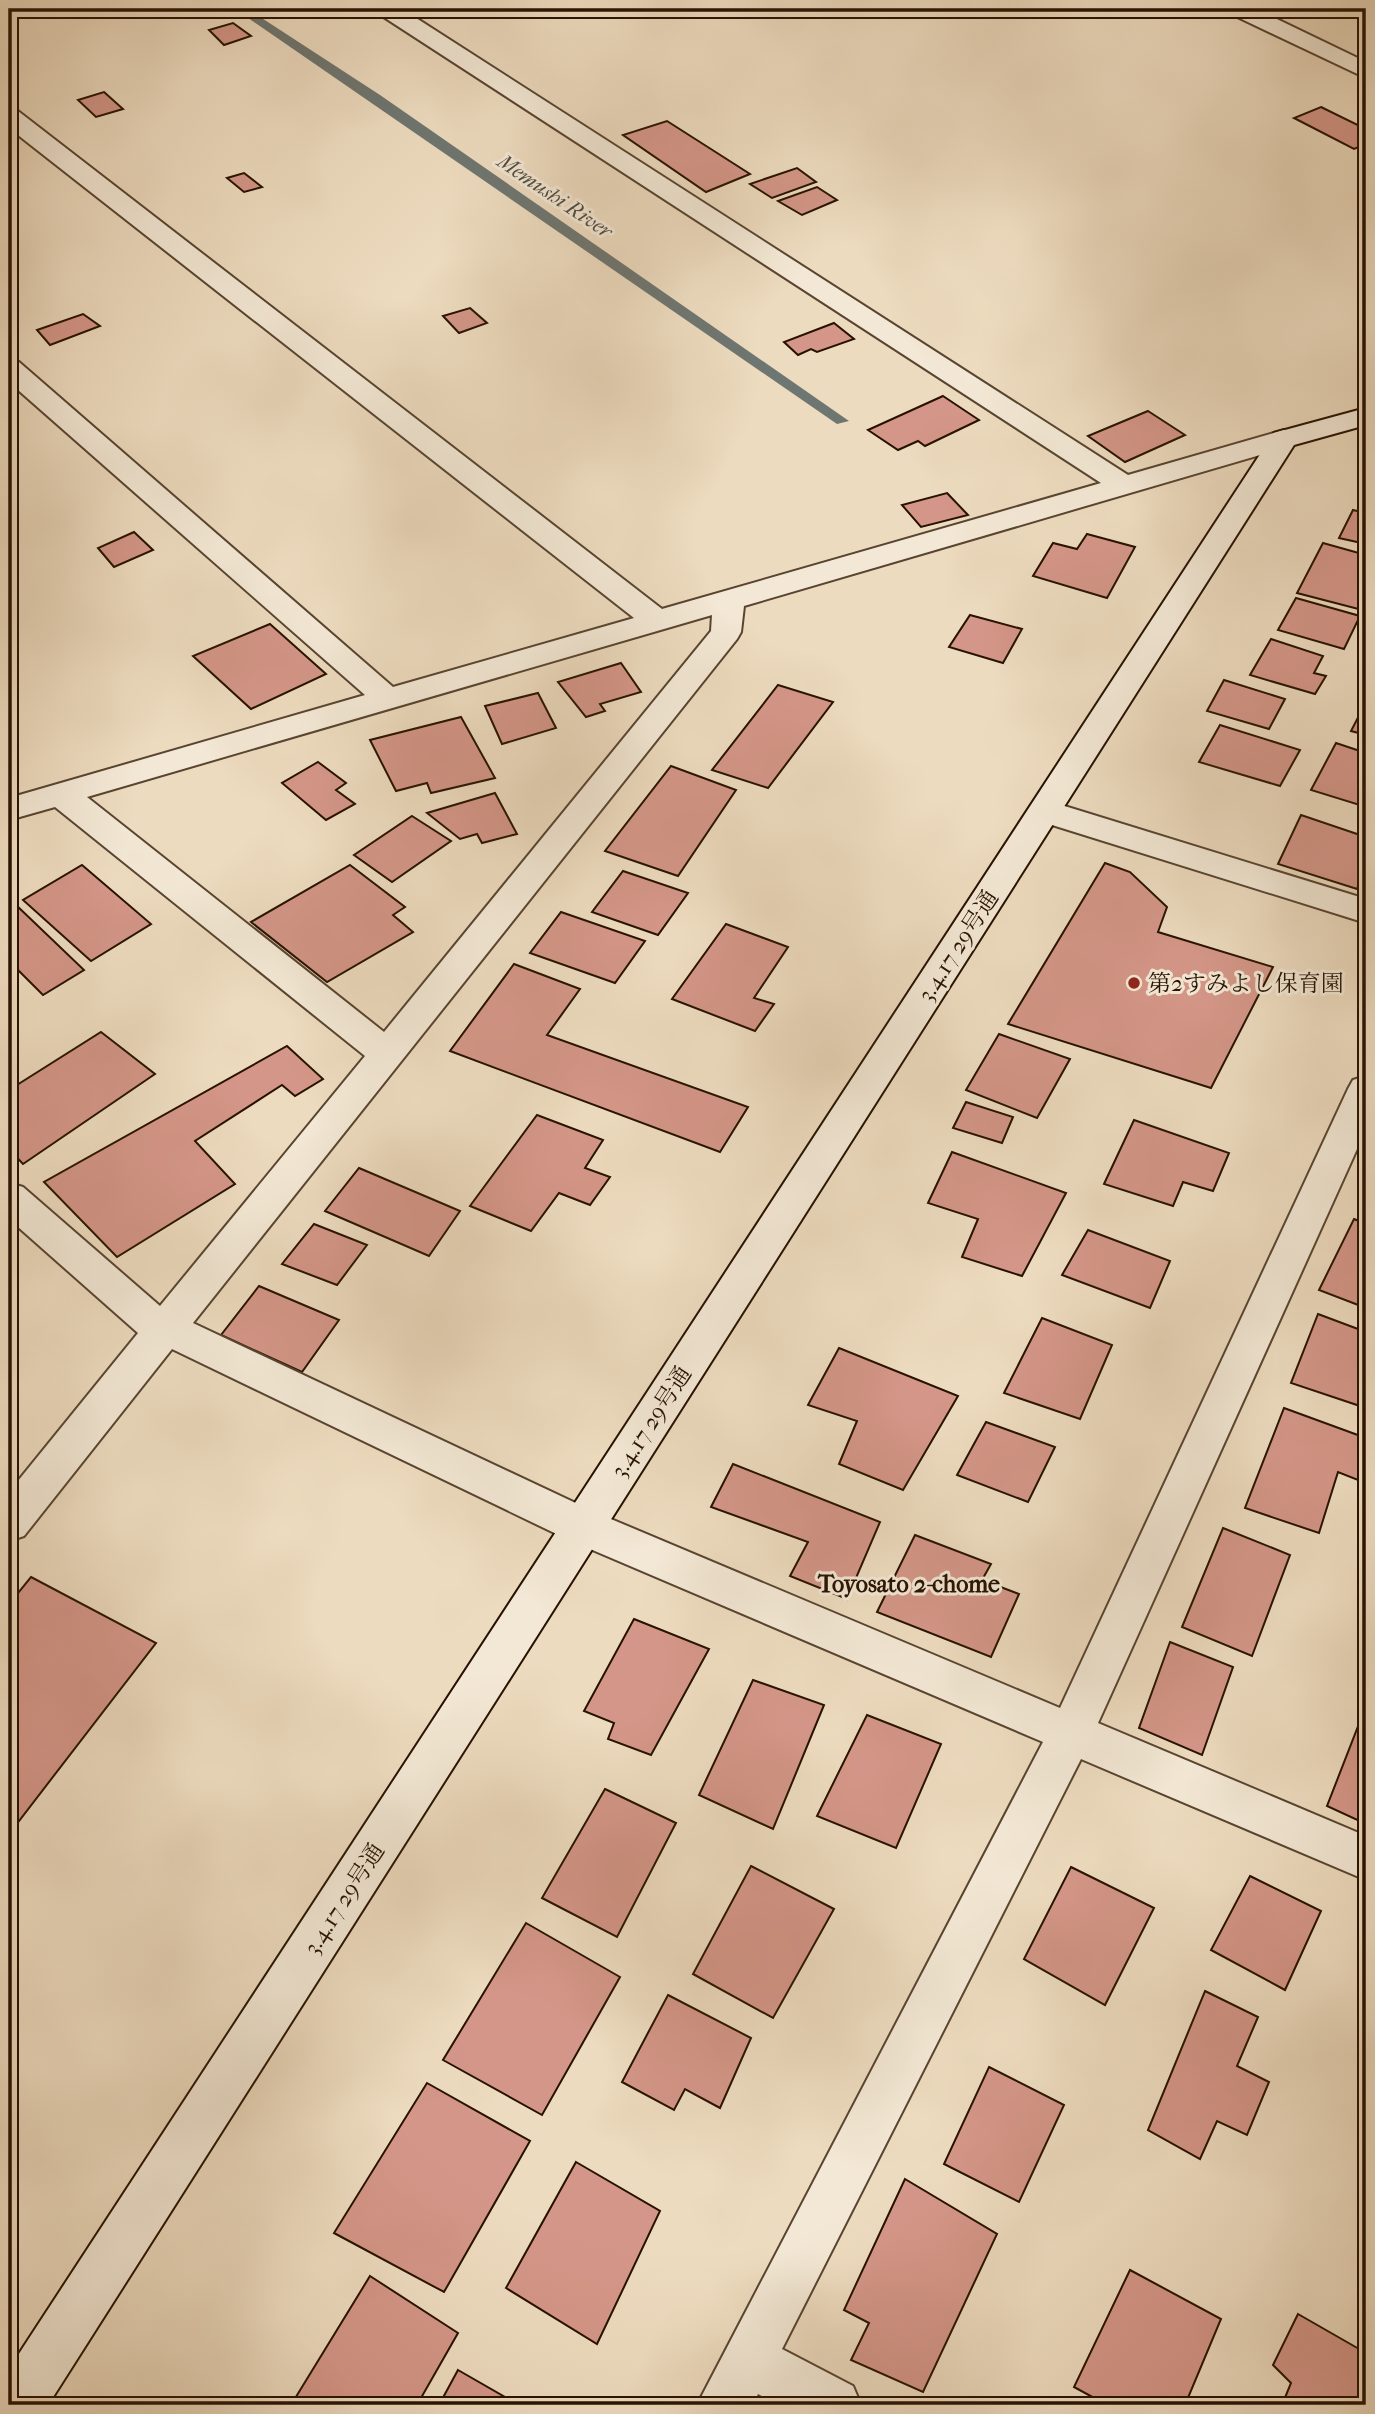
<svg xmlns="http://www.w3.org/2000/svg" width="1375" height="2414" font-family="'IM FELL French Canon','Noto Serif JP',serif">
  <rect width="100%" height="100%" fill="#eddbbf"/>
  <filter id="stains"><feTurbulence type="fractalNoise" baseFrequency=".00286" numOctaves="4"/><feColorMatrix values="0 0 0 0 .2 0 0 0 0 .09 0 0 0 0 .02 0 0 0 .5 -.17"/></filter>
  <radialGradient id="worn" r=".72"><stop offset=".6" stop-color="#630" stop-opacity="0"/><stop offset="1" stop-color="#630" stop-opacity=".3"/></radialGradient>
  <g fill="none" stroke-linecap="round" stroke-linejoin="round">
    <polygon fill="#6e7671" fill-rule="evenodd" points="235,9 248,9 380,95 849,421 837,424"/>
  </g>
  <g fill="#d49688" stroke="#271201" stroke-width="2">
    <polygon points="233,23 251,36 224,45 209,30"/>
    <polygon points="104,92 123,109 96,117 78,100"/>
    <polygon points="1321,107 1366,129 1366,144 1354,149 1294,118"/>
    <polygon points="667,121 750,174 706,192 623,135"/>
    <polygon points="797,168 816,182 772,198 750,184"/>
    <polygon points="244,173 262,187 244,192 227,178"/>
    <polygon points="817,187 837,200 802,215 778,201"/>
    <polygon points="470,308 487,323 459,333 443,316"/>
    <polygon points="83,314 100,326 50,345 37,330"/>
    <polygon points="834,323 854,339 817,352 811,349 798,355 784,342"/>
    <polygon points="943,396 979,420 925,446 918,441 898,450 868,430"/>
    <polygon points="1148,411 1185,435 1125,462 1088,436"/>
    <polygon points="947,493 968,515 921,527 902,505"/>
    <polygon points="1353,510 1366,513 1366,544 1339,538"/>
    <polygon points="134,532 153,550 114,567 98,548"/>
    <polygon points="1087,534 1135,547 1107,598 1033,576 1053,543 1077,549"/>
    <polygon points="1323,543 1366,555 1366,611 1297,593"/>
    <polygon points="1296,598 1360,616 1344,649 1278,630"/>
    <polygon points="970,615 1022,629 1003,663 949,647"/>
    <polygon points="270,624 326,674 251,709 193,656"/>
    <polygon points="1271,639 1323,656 1314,673 1326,676 1315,694 1250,675"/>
    <polygon points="621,663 641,692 600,704 605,711 586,717 558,682"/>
    <polygon points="1224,680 1285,699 1269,729 1207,711"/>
    <polygon points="778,685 833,702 768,788 712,770"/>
    <polygon points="538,693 556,728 502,744 485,706"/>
    <polygon points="1366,702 1366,735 1351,731"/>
    <polygon points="461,717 495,778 431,793 427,783 396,791 370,740"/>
    <polygon points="1220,725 1300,750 1280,786 1199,762"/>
    <polygon points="1336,743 1366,753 1366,807 1311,790"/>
    <polygon points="318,762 346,783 336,790 355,804 326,820 282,783"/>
    <polygon points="671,766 736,790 678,876 605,851"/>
    <polygon points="495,793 517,834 482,843 477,834 460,839 427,813"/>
    <polygon points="1301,815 1366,837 1366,863 1357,889 1278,864"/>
    <polygon points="412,816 451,841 392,882 354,855"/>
    <polygon points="1105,863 1130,872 1167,907 1158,932 1273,967 1211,1088 1008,1024"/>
    <polygon points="82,865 151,924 91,961 23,900"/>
    <polygon points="350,865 405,907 393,915 413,932 327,982 251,922"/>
    <polygon points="623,871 688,893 658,935 592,912"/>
    <polygon points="15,904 84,970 43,995 9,961 9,907"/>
    <polygon points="561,912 645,941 615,983 530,953"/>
    <polygon points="726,924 788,947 754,998 774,1004 755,1031 672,999"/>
    <polygon points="514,964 580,989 547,1035 748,1107 720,1152 450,1051"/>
    <polygon points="101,1032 155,1074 23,1164 9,1149 9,1090"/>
    <polygon points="999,1034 1070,1059 1037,1118 966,1090"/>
    <polygon points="287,1046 323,1079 295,1096 282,1085 195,1141 235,1184 117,1257 44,1182"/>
    <polygon points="966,1102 1013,1117 1002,1143 953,1128"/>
    <polygon points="537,1115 603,1140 585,1168 610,1177 590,1205 559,1193 531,1231 470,1206"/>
    <polygon points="1134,1120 1229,1153 1213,1191 1183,1182 1173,1206 1104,1184"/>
    <polygon points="952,1152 1066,1193 1022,1276 962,1257 978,1219 928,1203"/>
    <polygon points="359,1168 460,1211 429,1256 325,1211"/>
    <polygon points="1354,1219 1366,1224 1366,1308 1319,1290"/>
    <polygon points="314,1224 367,1245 337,1285 282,1264"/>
    <polygon points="1088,1230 1170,1261 1150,1308 1062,1275"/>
    <polygon points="259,1286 339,1320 302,1372 221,1335"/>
    <polygon points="1318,1314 1366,1332 1366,1408 1291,1383"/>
    <polygon points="1042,1318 1112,1345 1080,1419 1004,1393"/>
    <polygon points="839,1348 958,1396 903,1490 839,1464 857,1421 808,1405"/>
    <polygon points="1284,1408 1366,1438 1366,1471 1363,1482 1338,1472 1319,1533 1245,1508"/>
    <polygon points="986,1422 1055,1447 1028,1502 957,1475"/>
    <polygon points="733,1464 880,1522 847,1599 790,1576 808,1542 711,1507"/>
    <polygon points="1223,1528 1290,1555 1252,1656 1182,1627"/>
    <polygon points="915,1535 991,1564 982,1580 1019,1594 991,1657 877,1612"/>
    <polygon points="31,1577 156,1643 9,1834 9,1604"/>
    <polygon points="634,1619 709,1649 651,1755 608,1739 614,1723 584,1711"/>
    <polygon points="1170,1642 1233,1667 1202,1755 1139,1728"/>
    <polygon points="753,1680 824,1705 773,1829 699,1795"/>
    <polygon points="1364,1711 1366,1712 1366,1824 1327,1806"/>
    <polygon points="867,1715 941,1744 896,1848 817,1816"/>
    <polygon points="605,1789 676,1823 617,1937 542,1898"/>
    <polygon points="751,1866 834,1909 773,2018 693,1974"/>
    <polygon points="1071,1867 1154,1908 1105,2005 1024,1959"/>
    <polygon points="1250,1876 1321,1911 1285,1990 1211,1950"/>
    <polygon points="526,1923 620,1977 542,2115 443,2060"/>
    <polygon points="1205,1991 1258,2017 1237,2066 1269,2082 1247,2135 1217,2121 1200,2159 1148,2130"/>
    <polygon points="668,1995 751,2038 720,2108 685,2089 674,2110 622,2082"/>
    <polygon points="989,2067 1064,2105 1019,2202 944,2164"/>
    <polygon points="427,2083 530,2141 444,2292 334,2233"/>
    <polygon points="576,2162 660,2211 597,2344 506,2288"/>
    <polygon points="905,2179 997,2234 923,2392 851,2360 869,2323 844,2310"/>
    <polygon points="1130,2270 1221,2319 1185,2405 1107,2405 1074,2387"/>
    <polygon points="370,2276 458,2333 417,2405 291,2405"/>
    <polygon points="1298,2314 1366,2353 1366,2405 1282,2405 1291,2383 1273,2365"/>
    <polygon points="458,2370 519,2405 439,2405"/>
  </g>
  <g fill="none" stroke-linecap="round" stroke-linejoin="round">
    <g stroke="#584430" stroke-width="4">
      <g id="street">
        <path d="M376 9H402L1128 475 1284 430 1294 433 1298 439 1294 445 744 606 741 632 737 639 193 1323 599 1514 1060 1708 1348 1089 1353 1080 1366 1076V1129L1098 1723 1366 1836V1880L1081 1759 782 2349 853 2386 861 2405H779L758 2394 753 2405H697L1043 1742 569 1540 172 1349 24 1536 9 1541V1492L138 1333 9 1219V1183L23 1187 160 1306 365 1056 55 807 9 820V798L365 695 9 382V360L19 362 393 687 634 618 9 128V109L18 111 662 609 1101 483 379 14ZM712 615 711 631 384 1032 87 797Z"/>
        <polygon points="1228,9 1256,9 1366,62 1366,78 1231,14"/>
        <polygon points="1045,800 1366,899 1366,923 1033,819 1028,811 1033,803"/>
      </g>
    </g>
    <g stroke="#271201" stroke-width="4">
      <polygon id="secondary" points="1366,408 1366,425 1294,445 48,2405 9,2405 9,2369 1270,439 1274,433"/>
    </g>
    <use href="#street" fill="#f3e8d5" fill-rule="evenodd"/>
    <use href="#secondary" fill="#f3e8d5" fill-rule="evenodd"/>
  </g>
  <circle fill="#8f2418" stroke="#f3e8d5" stroke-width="2.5" cx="1134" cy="983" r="7"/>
  <g text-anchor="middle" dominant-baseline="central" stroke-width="6" stroke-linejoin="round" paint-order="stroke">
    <g font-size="21" font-style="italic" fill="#504c42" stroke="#f3e8d5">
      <text transform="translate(555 196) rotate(34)">Memushi River</text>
    </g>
    <g font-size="23" fill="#271201" stroke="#f3e8d5">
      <text transform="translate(958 946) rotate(-57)">3.4.17 29号通</text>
      <text transform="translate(651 1422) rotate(-57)">3.4.17 29号通</text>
      <text transform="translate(344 1899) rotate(-57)">3.4.17 29号通</text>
    </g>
    <g font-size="23" fill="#271201" stroke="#f3e8d5" text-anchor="start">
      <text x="1148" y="983">第2すみよし保育園</text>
    </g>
    <g font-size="24" font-weight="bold" fill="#271201" stroke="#f3e8d5">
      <text x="909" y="1584">Toyosato 2-chome</text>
    </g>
  </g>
  <rect width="1375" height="2414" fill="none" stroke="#eddbbf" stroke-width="35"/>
  <rect x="10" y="10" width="1354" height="2393" fill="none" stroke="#271201" stroke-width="3.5"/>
  <rect x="18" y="18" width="1340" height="2379" fill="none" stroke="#271201" stroke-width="2"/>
  <rect width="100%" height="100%" filter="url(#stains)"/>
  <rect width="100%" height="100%" fill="url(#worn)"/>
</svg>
